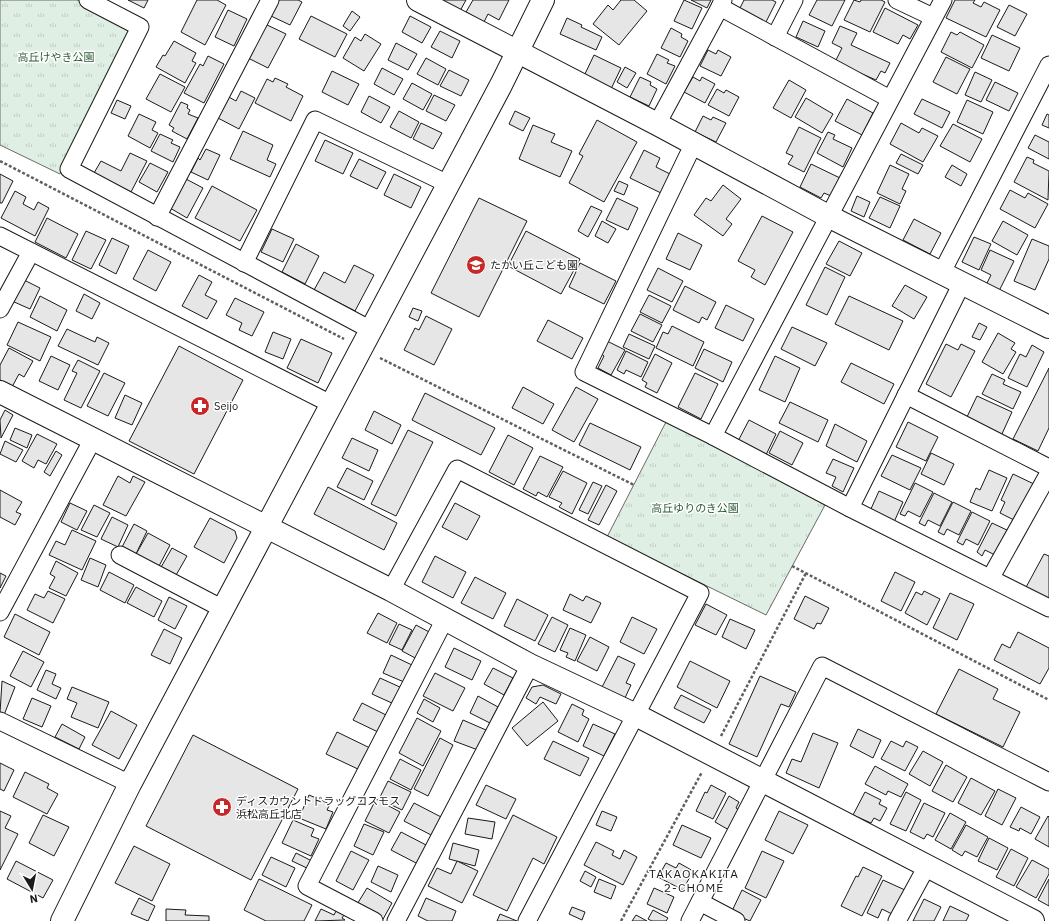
<svg xmlns="http://www.w3.org/2000/svg" width="1049" height="921" font-family="'IBM Plex Sans','Noto Sans JP',sans-serif">
  <defs>
    <pattern id="park-tufts" width="24" height="20" patternUnits="userSpaceOnUse"><rect width="24" height="20" fill="#e0efe3"/><path d="M3 7l-1-3M5 7V3M7 7l1-3M15 17l-1-3M17 17v-4M19 17l1-3" fill="none" stroke="#c0ccc2"/></pattern>
  </defs>
  <rect width="100%" height="100%" fill="#fff"/>
  <g fill="url(#park-tufts)" stroke="#6a6a6a">
    <polygon points="0,0 77,0 133,27 60,174 0,145"/>
    <polygon points="667,420 825,505 766,615 607,537"/>
  </g>
  <g fill="#e6e6e6" stroke="#1a1a1a">
    <polygon points="128,0 148,0 144,8"/>
    <polygon points="197,0 217,0 226,5 205,45 181,32"/>
    <polygon points="279,0 298,0 302,2 290,25 271,16"/>
    <polygon points="440,0 466,0 460,11"/>
    <polygon points="473,0 509,0 499,20 488,14 484,22 466,12"/>
    <polygon points="621,0 634,0 647,11 619,45 593,24 608,5 613,10"/>
    <polygon points="684,0 702,8 692,29 674,21"/>
    <polygon points="691,0 711,0 707,8"/>
    <polygon points="744,0 772,0 776,2 765,24 739,10"/>
    <polygon points="817,0 845,0 832,26 809,15"/>
    <polygon points="854,0 860,2 861,0 881,0 885,2 870,32 844,20"/>
    <polygon points="955,0 975,0 973,3 981,7 984,2 1000,10 986,37 946,18"/>
    <polygon points="1009,5 1027,14 1015,36 997,27"/>
    <polygon points="885,8 918,25 910,39 903,35 898,44 873,32"/>
    <polygon points="228,10 247,19 234,46 215,37"/>
    <polygon points="352,11 360,17 350,31 343,26"/>
    <polygon points="311,16 347,34 335,57 299,39"/>
    <polygon points="410,16 431,27 422,43 402,32"/>
    <polygon points="567,18 582,25 581,27 602,37 596,50 560,34"/>
    <polygon points="803,21 825,31 818,47 796,37"/>
    <polygon points="265,24 286,34 268,68 248,58"/>
    <polygon points="840,26 857,33 851,45 890,63 885,73 881,71 876,80 835,62 842,48 832,43"/>
    <polygon points="671,28 682,34 681,37 688,41 680,57 661,48"/>
    <polygon points="440,31 460,41 452,58 431,47"/>
    <polygon points="951,32 957,35 960,32 984,45 972,68 941,52"/>
    <polygon points="365,34 381,44 364,71 343,58 355,37 361,41"/>
    <polygon points="992,35 1020,48 1009,71 981,58"/>
    <polygon points="174,41 196,53 192,61 196,63 185,83 156,67 163,55 165,56"/>
    <polygon points="396,43 417,54 408,70 388,60"/>
    <polygon points="708,50 716,54 718,50 731,57 721,76 700,66"/>
    <polygon points="657,54 669,60 667,63 675,66 666,84 647,74"/>
    <polygon points="594,55 621,68 611,89 584,76"/>
    <polygon points="208,56 224,64 204,103 184,93 200,64 203,66"/>
    <polygon points="946,57 970,69 957,94 933,82"/>
    <polygon points="426,58 446,69 438,85 417,74"/>
    <polygon points="625,67 636,73 627,88 617,82"/>
    <polygon points="382,68 403,79 394,95 374,84"/>
    <polygon points="449,70 469,80 461,96 440,86"/>
    <polygon points="332,71 359,84 348,105 322,92"/>
    <polygon points="975,72 992,80 981,102 965,95"/>
    <polygon points="160,74 185,87 171,112 146,99"/>
    <polygon points="640,77 651,82 650,85 657,89 649,106 630,97"/>
    <polygon points="693,77 700,81 702,77 715,84 705,103 684,92"/>
    <polygon points="275,78 288,84 286,87 303,96 291,121 255,103 267,79 273,82"/>
    <polygon points="789,80 806,90 791,118 773,108"/>
    <polygon points="995,82 1018,93 1009,111 986,100"/>
    <polygon points="412,83 432,94 423,110 403,99"/>
    <polygon points="717,89 724,93 726,90 739,97 729,116 708,105"/>
    <polygon points="241,91 255,98 239,129 216,117 227,96 236,101"/>
    <polygon points="434,95 455,105 446,121 426,111"/>
    <polygon points="369,96 390,107 381,123 361,112"/>
    <polygon points="806,98 833,114 822,133 795,117"/>
    <polygon points="847,99 873,113 862,135 835,121"/>
    <polygon points="922,99 950,112 942,128 914,114"/>
    <polygon points="117,100 131,106 125,119 111,113"/>
    <polygon points="967,100 993,112 983,134 957,122"/>
    <polygon points="181,102 188,105 187,108 190,110 188,114 198,118 187,139 172,131 174,128 169,125"/>
    <polygon points="399,111 419,122 411,138 390,127"/>
    <polygon points="515,111 530,118 523,131 509,124"/>
    <polygon points="139,114 156,122 152,130 158,133 150,148 128,136"/>
    <polygon points="1047,114 1049,115 1049,128 1042,125"/>
    <polygon points="703,116 711,120 713,117 726,123 716,142 695,132"/>
    <polygon points="597,120 637,142 604,202 569,183 583,156 579,154"/>
    <polygon points="421,123 442,133 433,149 413,139"/>
    <polygon points="901,123 919,133 922,128 938,136 923,162 890,144"/>
    <polygon points="953,124 982,139 970,162 940,146"/>
    <polygon points="533,125 555,134 551,142 572,151 560,177 519,159"/>
    <polygon points="799,127 821,138 804,172 788,164 793,156 786,153"/>
    <polygon points="243,131 273,145 267,160 276,164 270,177 230,159"/>
    <polygon points="828,132 835,135 833,139 852,148 843,167 817,153"/>
    <polygon points="160,134 173,140 171,143 180,147 173,162 151,151"/>
    <polygon points="1035,135 1049,142 1049,159 1028,148"/>
    <polygon points="325,140 353,153 343,174 315,161"/>
    <polygon points="206,149 220,155 208,180 191,172 198,158 200,160"/>
    <polygon points="644,150 660,158 656,167 670,174 661,193 630,178"/>
    <polygon points="130,153 147,161 131,192 94,173 101,161 121,171"/>
    <polygon points="901,154 923,165 918,174 896,163"/>
    <polygon points="1027,157 1034,160 1033,163 1049,171 1048,200 1014,182"/>
    <polygon points="359,159 386,172 377,189 350,176"/>
    <polygon points="150,163 168,172 157,192 139,182"/>
    <polygon points="811,164 840,178 831,196 824,193 821,198 800,187"/>
    <polygon points="890,165 909,174 902,189 906,191 900,204 877,193"/>
    <polygon points="952,165 967,174 961,186 945,177"/>
    <polygon points="0,174 13,181 2,203 0,203"/>
    <polygon points="394,174 421,187 411,208 384,195"/>
    <polygon points="186,179 203,188 187,218 170,208"/>
    <polygon points="619,181 628,185 624,195 614,191"/>
    <polygon points="723,185 741,199 726,219 732,224 723,236 694,215 706,198 711,201"/>
    <polygon points="212,186 257,210 240,241 195,218"/>
    <polygon points="1010,190 1025,198 1028,193 1048,204 1035,228 1000,209"/>
    <polygon points="15,191 26,197 23,204 34,210 38,202 49,208 35,236 1,218"/>
    <polygon points="857,196 870,202 864,217 851,211"/>
    <polygon points="880,197 900,206 890,228 869,218"/>
    <polygon points="479,198 527,221 479,317 431,293"/>
    <polygon points="617,198 638,208 628,230 606,220"/>
    <polygon points="591,206 602,211 588,237 578,231"/>
    <polygon points="762,216 793,232 765,285 751,277 755,270 738,261"/>
    <polygon points="47,218 78,234 66,258 35,242"/>
    <polygon points="914,219 941,233 930,254 903,240"/>
    <polygon points="602,221 616,229 608,243 595,236"/>
    <polygon points="1003,221 1028,235 1017,255 992,241"/>
    <polygon points="272,229 294,239 283,262 261,252"/>
    <polygon points="86,231 106,240 91,269 72,260"/>
    <polygon points="526,231 580,259 561,294 508,266"/>
    <polygon points="678,233 702,245 690,270 666,259"/>
    <polygon points="974,237 991,244 979,270 962,262"/>
    <polygon points="112,238 129,246 116,274 99,265"/>
    <polygon points="1032,239 1049,246 1049,259 1035,290 1014,281"/>
    <polygon points="839,241 862,253 850,276 826,264"/>
    <polygon points="296,244 319,256 305,284 282,272"/>
    <polygon points="148,250 171,262 156,291 133,279"/>
    <polygon points="990,250 1014,261 997,295 984,289 991,275 981,270"/>
    <polygon points="580,263 616,281 604,304 569,287"/>
    <polygon points="354,265 374,275 355,311 314,290 324,272 345,283"/>
    <polygon points="825,267 845,277 827,315 806,305"/>
    <polygon points="658,268 683,281 672,302 647,290"/>
    <polygon points="199,275 212,282 205,295 217,301 207,319 182,306"/>
    <polygon points="22,279 40,288 30,309 12,301"/>
    <polygon points="905,285 927,297 914,319 892,306"/>
    <polygon points="685,286 716,302 707,320 702,317 699,323 673,310"/>
    <polygon points="84,294 100,303 92,319 76,311"/>
    <polygon points="649,295 671,306 662,323 640,312"/>
    <polygon points="40,296 67,310 57,331 30,317"/>
    <polygon points="849,296 903,321 889,350 835,324"/>
    <polygon points="235,298 264,312 252,336 239,330 242,323 226,315"/>
    <polygon points="726,305 754,319 743,341 715,328"/>
    <polygon points="413,308 422,311 418,321 409,317"/>
    <polygon points="640,314 662,325 653,342 631,331"/>
    <polygon points="426,316 452,329 434,365 404,350 415,328 419,330"/>
    <polygon points="548,320 583,338 572,359 537,341"/>
    <polygon points="18,322 51,337 40,361 7,345"/>
    <polygon points="979,323 987,327 980,340 972,337"/>
    <polygon points="672,326 704,342 693,366 656,348 663,332 668,334"/>
    <polygon points="792,327 827,343 815,366 781,349"/>
    <polygon points="67,329 95,342 97,337 109,343 98,365 58,346"/>
    <polygon points="273,332 291,339 283,359 265,352"/>
    <polygon points="998,333 1015,343 1011,349 1016,352 1003,374 982,362"/>
    <polygon points="629,334 655,346 649,359 623,347"/>
    <polygon points="301,339 332,353 318,383 287,368"/>
    <polygon points="607,341 625,350 611,375 598,368 604,356 600,353"/>
    <polygon points="946,344 958,350 961,344 975,351 951,397 926,384"/>
    <polygon points="1032,345 1044,352 1027,387 1008,378 1020,354 1026,357"/>
    <polygon points="179,346 243,380 194,474 129,441"/>
    <polygon points="9,348 33,361 24,377 19,374 12,387 0,380 0,365"/>
    <polygon points="704,349 732,362 723,382 695,368"/>
    <polygon points="626,351 648,362 641,377 626,370 624,374 617,370"/>
    <polygon points="655,354 672,363 657,393 645,387 647,383 642,380"/>
    <polygon points="51,356 70,365 58,390 39,381"/>
    <polygon points="775,356 800,368 785,402 759,390"/>
    <polygon points="78,360 100,371 81,408 64,400 77,373 72,371"/>
    <polygon points="851,363 894,384 884,404 841,382"/>
    <polygon points="1049,368 1049,428 1038,451 1013,439"/>
    <polygon points="104,373 125,383 108,416 87,406"/>
    <polygon points="695,373 718,384 701,419 678,407"/>
    <polygon points="992,374 1005,380 1003,384 1021,392 1013,409 982,394"/>
    <polygon points="523,387 554,404 543,424 512,408"/>
    <polygon points="576,387 598,399 574,442 552,430"/>
    <polygon points="425,393 495,428 481,455 412,420"/>
    <polygon points="125,395 142,403 132,425 115,418"/>
    <polygon points="977,396 1012,412 1001,436 966,419"/>
    <polygon points="790,402 828,420 818,442 779,423"/>
    <polygon points="5,410 13,415 1,438 0,420"/>
    <polygon points="374,411 401,425 392,444 365,430"/>
    <polygon points="749,420 776,434 765,457 737,443"/>
    <polygon points="908,422 938,437 926,461 896,447"/>
    <polygon points="590,423 641,447 630,470 579,445"/>
    <polygon points="835,424 867,441 857,462 826,446"/>
    <polygon points="15,428 32,435 27,448 10,440"/>
    <polygon points="408,430 433,442 396,516 371,504"/>
    <polygon points="780,431 803,443 792,465 769,453"/>
    <polygon points="37,434 57,444 46,464 38,460 34,468 22,461"/>
    <polygon points="508,435 533,448 514,485 489,472"/>
    <polygon points="352,438 378,450 369,471 342,458"/>
    <polygon points="5,441 23,450 16,462 0,454"/>
    <polygon points="56,451 62,455 50,476 44,472"/>
    <polygon points="931,453 954,464 944,485 921,474"/>
    <polygon points="892,455 921,468 910,490 881,476"/>
    <polygon points="540,456 563,467 547,497 538,492 536,496 523,489"/>
    <polygon points="833,459 854,468 843,492 832,486 836,477 826,473"/>
    <polygon points="347,468 373,481 364,500 337,487"/>
    <polygon points="989,470 1007,478 992,511 970,502 976,488 980,490"/>
    <polygon points="563,471 587,483 572,514 559,507 562,503 549,497"/>
    <polygon points="1013,474 1036,485 1018,522 1000,513 1005,502 1001,500"/>
    <polygon points="118,476 130,483 133,476 145,482 126,516 103,505"/>
    <polygon points="593,482 602,486 588,514 579,510"/>
    <polygon points="915,483 933,492 920,517 908,511 905,516 900,514"/>
    <polygon points="606,485 617,491 599,525 588,520"/>
    <polygon points="328,487 397,523 384,550 314,514"/>
    <polygon points="0,490 22,502 16,512 21,514 15,525 0,517"/>
    <polygon points="879,491 903,502 894,522 870,511"/>
    <polygon points="934,493 952,502 940,526 928,520 925,526 919,523"/>
    <polygon points="953,502 971,511 959,535 947,529 944,535 938,532"/>
    <polygon points="70,503 87,511 77,530 61,522"/>
    <polygon points="455,503 480,516 467,540 442,527"/>
    <polygon points="94,505 110,513 97,537 81,530"/>
    <polygon points="972,512 990,521 978,545 966,539 963,545 957,542"/>
    <polygon points="112,517 128,525 118,547 101,539"/>
    <polygon points="210,518 235,531 237,538 224,563 194,547"/>
    <polygon points="992,523 1009,531 997,556 985,550 982,556 977,552"/>
    <polygon points="134,524 147,531 135,556 121,549"/>
    <polygon points="72,530 96,541 82,570 49,555 56,541 65,545"/>
    <polygon points="148,533 170,545 158,568 135,556"/>
    <polygon points="172,548 187,556 175,577 160,569"/>
    <polygon points="1044,554 1049,556 1049,605 1024,591"/>
    <polygon points="435,556 466,572 453,598 422,582"/>
    <polygon points="90,558 106,565 98,587 81,580"/>
    <polygon points="56,561 78,573 66,596 49,588 55,577 50,574"/>
    <polygon points="109,572 134,585 125,603 100,590"/>
    <polygon points="895,572 915,582 901,611 881,601"/>
    <polygon points="0,573 6,576 0,588"/>
    <polygon points="475,577 506,593 493,619 461,603"/>
    <polygon points="136,587 162,601 154,617 127,603"/>
    <polygon points="48,591 65,599 53,623 27,610 35,594 44,598"/>
    <polygon points="924,591 940,599 927,625 905,613 916,592 922,595"/>
    <polygon points="950,593 974,604 957,640 933,628"/>
    <polygon points="570,594 583,601 586,596 601,603 591,623 563,610"/>
    <polygon points="805,596 829,608 821,624 817,623 814,629 794,619"/>
    <polygon points="169,597 187,606 175,629 158,620"/>
    <polygon points="517,599 548,615 535,641 504,626"/>
    <polygon points="706,604 727,615 716,635 695,625"/>
    <polygon points="378,613 397,623 387,643 367,633"/>
    <polygon points="15,614 50,632 39,655 4,637"/>
    <polygon points="552,617 568,625 555,652 538,644"/>
    <polygon points="632,617 657,629 644,654 620,642"/>
    <polygon points="730,619 755,630 746,649 722,637"/>
    <polygon points="399,624 412,630 402,650 389,644"/>
    <polygon points="416,625 433,634 419,660 402,651"/>
    <polygon points="570,628 586,635 575,661 566,657 568,653 560,650"/>
    <polygon points="164,629 182,638 170,664 151,655"/>
    <polygon points="1018,632 1049,648 1049,668 1040,684 994,660 1002,644 1010,648"/>
    <polygon points="590,637 609,647 597,671 577,661"/>
    <polygon points="454,648 481,661 472,680 445,667"/>
    <polygon points="23,651 44,662 31,687 10,676"/>
    <polygon points="391,655 412,665 404,682 383,673"/>
    <polygon points="618,656 635,664 626,683 631,685 624,700 601,689"/>
    <polygon points="690,661 730,681 717,708 677,687"/>
    <polygon points="493,668 513,678 504,695 484,684"/>
    <polygon points="959,669 998,689 993,699 1020,712 1003,747 936,714"/>
    <polygon points="46,670 56,674 52,684 61,688 56,699 37,690"/>
    <polygon points="435,673 465,688 453,711 423,696"/>
    <polygon points="760,676 796,692 789,707 781,704 757,757 729,744"/>
    <polygon points="380,678 402,688 394,704 372,694"/>
    <polygon points="2,681 15,687 4,715 0,713"/>
    <polygon points="543,685 561,694 556,704 540,697 536,704 526,698 532,687"/>
    <polygon points="72,687 109,702 98,728 71,717 77,703 67,699"/>
    <polygon points="681,695 711,710 704,723 674,708"/>
    <polygon points="478,696 498,707 490,723 470,713"/>
    <polygon points="32,698 51,706 42,727 23,719"/>
    <polygon points="424,699 440,708 433,722 417,713"/>
    <polygon points="543,702 558,721 527,746 512,728"/>
    <polygon points="362,703 386,715 378,732 353,720"/>
    <polygon points="572,704 584,710 582,715 589,719 578,742 558,732"/>
    <polygon points="111,711 137,725 119,759 92,745"/>
    <polygon points="417,718 441,731 423,766 399,753"/>
    <polygon points="463,720 486,730 478,750 454,741"/>
    <polygon points="62,724 85,737 79,749 55,737"/>
    <polygon points="593,724 615,734 604,756 583,746"/>
    <polygon points="858,729 881,740 873,758 850,746"/>
    <polygon points="337,732 370,748 360,770 326,754"/>
    <polygon points="813,733 838,743 819,788 786,773 792,759 801,762"/>
    <polygon points="193,735 298,789 251,880 146,826"/>
    <polygon points="440,738 453,745 428,796 414,789"/>
    <polygon points="553,741 589,758 580,776 544,759"/>
    <polygon points="891,741 903,747 906,741 918,747 905,771 881,759"/>
    <polygon points="923,751 943,762 930,786 909,774"/>
    <polygon points="400,759 421,770 411,790 390,779"/>
    <polygon points="0,763 14,770 4,791 0,789"/>
    <polygon points="946,765 967,777 953,802 932,791"/>
    <polygon points="875,766 908,784 901,797 888,791 886,795 865,784"/>
    <polygon points="25,772 49,784 47,788 58,794 47,814 13,797"/>
    <polygon points="971,778 995,791 981,815 958,803"/>
    <polygon points="388,781 411,792 402,810 379,799"/>
    <polygon points="486,785 516,799 506,819 476,805"/>
    <polygon points="711,785 726,793 713,819 696,811 705,792 707,793"/>
    <polygon points="998,789 1016,798 1002,825 985,816"/>
    <polygon points="865,792 881,800 879,804 887,808 880,821 874,818 871,823 853,815"/>
    <polygon points="906,792 921,800 906,831 890,824"/>
    <polygon points="309,795 330,804 327,810 333,812 326,829 299,818"/>
    <polygon points="729,796 739,802 736,808 739,810 729,830 715,822"/>
    <polygon points="376,799 400,812 389,833 365,821"/>
    <polygon points="414,803 445,819 435,837 404,821"/>
    <polygon points="924,803 945,813 933,837 927,834 924,839 910,832"/>
    <polygon points="1021,807 1040,817 1031,834 1020,828 1019,831 1010,827"/>
    <polygon points="0,811 11,816 5,828 18,834 0,870"/>
    <polygon points="602,811 617,817 611,831 596,825"/>
    <polygon points="779,811 808,825 793,854 765,840"/>
    <polygon points="950,813 966,822 951,849 935,840"/>
    <polygon points="43,815 69,827 54,856 29,843"/>
    <polygon points="513,815 557,837 544,864 533,858 507,911 473,895"/>
    <polygon points="1048,816 1049,817 1049,847 1035,839"/>
    <polygon points="468,818 495,822 492,839 465,834"/>
    <polygon points="293,820 314,829 311,836 319,839 311,856 282,843"/>
    <polygon points="364,824 384,832 373,855 354,846"/>
    <polygon points="682,825 711,838 701,858 673,845"/>
    <polygon points="966,825 988,837 977,857 965,851 962,856 952,850"/>
    <polygon points="401,832 428,846 418,864 391,850"/>
    <polygon points="989,838 1008,848 997,870 978,861"/>
    <polygon points="596,842 614,851 612,855 620,859 624,850 637,857 623,885 584,865"/>
    <polygon points="453,843 479,850 475,866 449,859"/>
    <polygon points="134,846 170,864 152,901 115,883"/>
    <polygon points="1011,849 1028,858 1014,886 996,877"/>
    <polygon points="351,851 369,860 353,890 336,881"/>
    <polygon points="762,851 784,861 766,898 745,888"/>
    <polygon points="296,853 312,861 309,869 292,861"/>
    <polygon points="271,857 295,868 286,887 262,875"/>
    <polygon points="1032,860 1049,869 1049,874 1036,898 1016,887"/>
    <polygon points="16,861 53,880 43,898 7,879"/>
    <polygon points="457,861 478,871 462,903 428,886 437,868 451,874"/>
    <polygon points="666,863 676,868 679,863 693,871 683,890 658,877"/>
    <polygon points="378,866 398,875 391,892 371,882"/>
    <polygon points="863,867 882,876 862,916 841,906 856,876 858,877"/>
    <polygon points="585,871 596,877 591,887 580,881"/>
    <polygon points="259,879 312,905 304,921 266,921 244,910"/>
    <polygon points="599,879 616,886 611,899 594,892"/>
    <polygon points="1049,879 1049,906 1038,900"/>
    <polygon points="883,880 905,890 894,915 882,909 878,918 867,913"/>
    <polygon points="367,888 392,903 382,921 356,906"/>
    <polygon points="654,888 674,897 667,913 647,904"/>
    <polygon points="742,890 761,900 750,921 731,913"/>
    <polygon points="139,898 155,906 148,921 131,914"/>
    <polygon points="426,898 456,911 452,921 428,921 418,916"/>
    <polygon points="924,899 941,907 934,921 913,921"/>
    <polygon points="950,906 969,915 966,921 943,921"/>
    <polygon points="572,907 585,912 582,920 569,914"/>
    <polygon points="166,909 186,910 185,915 209,916 209,921 166,921"/>
    <polygon points="321,909 334,915 336,911 344,915 342,918 345,920 315,921"/>
    <polygon points="653,910 668,918 666,921 652,921 648,919"/>
    <polygon points="500,914 517,921 497,921"/>
    <polygon points="636,915 647,921 632,921"/>
  </g>
  <g fill="none" stroke-linecap="round" stroke-linejoin="round">
    <g stroke="#1a1a1a" stroke-width="19">
      <g id="minor">
        <polyline points="88,0 140,27 69,169 371,330"/>
        <polyline points="723,0 720,7 890,99"/>
        <polyline points="897,0 933,17"/>
        <polyline points="775,37 794,0"/>
        <polyline points="657,124 720,7"/>
        <polyline points="693,145 584,372 713,436 850,508 1049,608"/>
        <polyline points="157,217 270,0"/>
        <polyline points="0,236 331,404"/>
        <polyline points="244,263 315,120 448,184"/>
        <polyline points="942,272 1049,65"/>
        <polyline points="0,309 31,252"/>
        <polyline points="906,395 1049,468"/>
        <polyline points="713,436 943,0"/>
        <polyline points="850,508 962,283"/>
        <polyline points="120,555 223,609"/>
        <polyline points="991,577 1049,473"/>
        <polyline points="391,590 457,469 700,593 527,921"/>
        <polyline points="0,612 93,439"/>
        <polyline points="0,721 130,784"/>
        <polyline points="700,902 736,921"/>
        <polyline points="374,921 307,886 445,619"/>
        <polyline points="396,921 530,665"/>
        <polyline points="690,921 822,666 1049,782"/>
        <polyline points="897,921 927,866"/>
      </g>
    </g>
    <g stroke="#1a1a1a" stroke-width="24">
      <g id="tertiary">
        <polyline points="418,0 657,124 828,216 1049,327"/>
        <polyline points="0,392 391,590 530,665 636,715 1033,921"/>
        <polyline points="62,921 130,784 501,85 543,0"/>
      </g>
    </g>
    <g stroke="#5f5f5f" stroke-width="2.5" stroke-dasharray="3 2" stroke-linecap="butt">
      <polyline points="0,161 344,339"/>
      <polyline points="380,358 634,485"/>
      <polyline points="792,566 1049,700"/>
      <polyline points="721,736 806,573"/>
      <polyline points="621,921 702,772"/>
    </g>
    <use href="#minor" stroke="#fff" stroke-width="17"/>
    <use href="#tertiary" stroke="#fff" stroke-width="22"/>
  </g>
  <defs>
    <g id="school-disc" transform="scale(1)"><circle r="9.5" fill="#c62828" stroke="#fff"/><path d="M0-5L7-2L0 1L-7-2ZM-4 1L0 2.5L4 1V4Q0 6-4 4Z" fill="#fff"/></g>
    <g id="pharmacy-disc" transform="scale(1)"><circle r="9.5" fill="#c62828" stroke="#fff"/><path d="M-2-6h4v4h4v4h-4v4h-4v-4h-4v-4h4Z" fill="#fff"/></g>
  </defs>
  <g fill-rule="evenodd">
    <use href="#school-disc" x="476" y="265"/>
    <use href="#pharmacy-disc" x="200" y="406"/>
    <use href="#pharmacy-disc" x="222" y="807"/>
  </g>
  <g text-anchor="middle" dominant-baseline="central" stroke-width="3" stroke-linejoin="round" paint-order="stroke">
    <g font-size="11" fill="#2b5a34" stroke="#fff">
      <text x="56" y="57">高丘けやき公園</text>
      <text x="695" y="508">高丘ゆりのき公園</text>
    </g>
    <g font-size="11" fill="#1a1a1a" stroke="#fff" text-anchor="start">
      <text x="490" y="265">たかい丘こども園</text>
      <text x="214" y="406">Seijo</text>
      <text x="236" y="801">ディスカウントドラッグコスモス<tspan x="236" dy="13">浜松高丘北店</tspan></text>
    </g>
    <g font-size="12" letter-spacing="1" fill="#1a1a1a" stroke="#fff">
      <text x="694" y="873">TAKAOKAKITA<tspan x="694" dy="14">2-CHOME</tspan></text>
    </g>
  </g>
  <g transform="translate(32 889) rotate(170)" stroke="#ffffff" stroke-width="3" paint-order="stroke">
  <path d="M0-3L7 15L0 10L-7 15Z" fill="#1a1a1a"/>
  <text y="-6" font-size="11" font-weight="bold" text-anchor="middle" fill="#1a1a1a">N</text>
  </g>
</svg>
